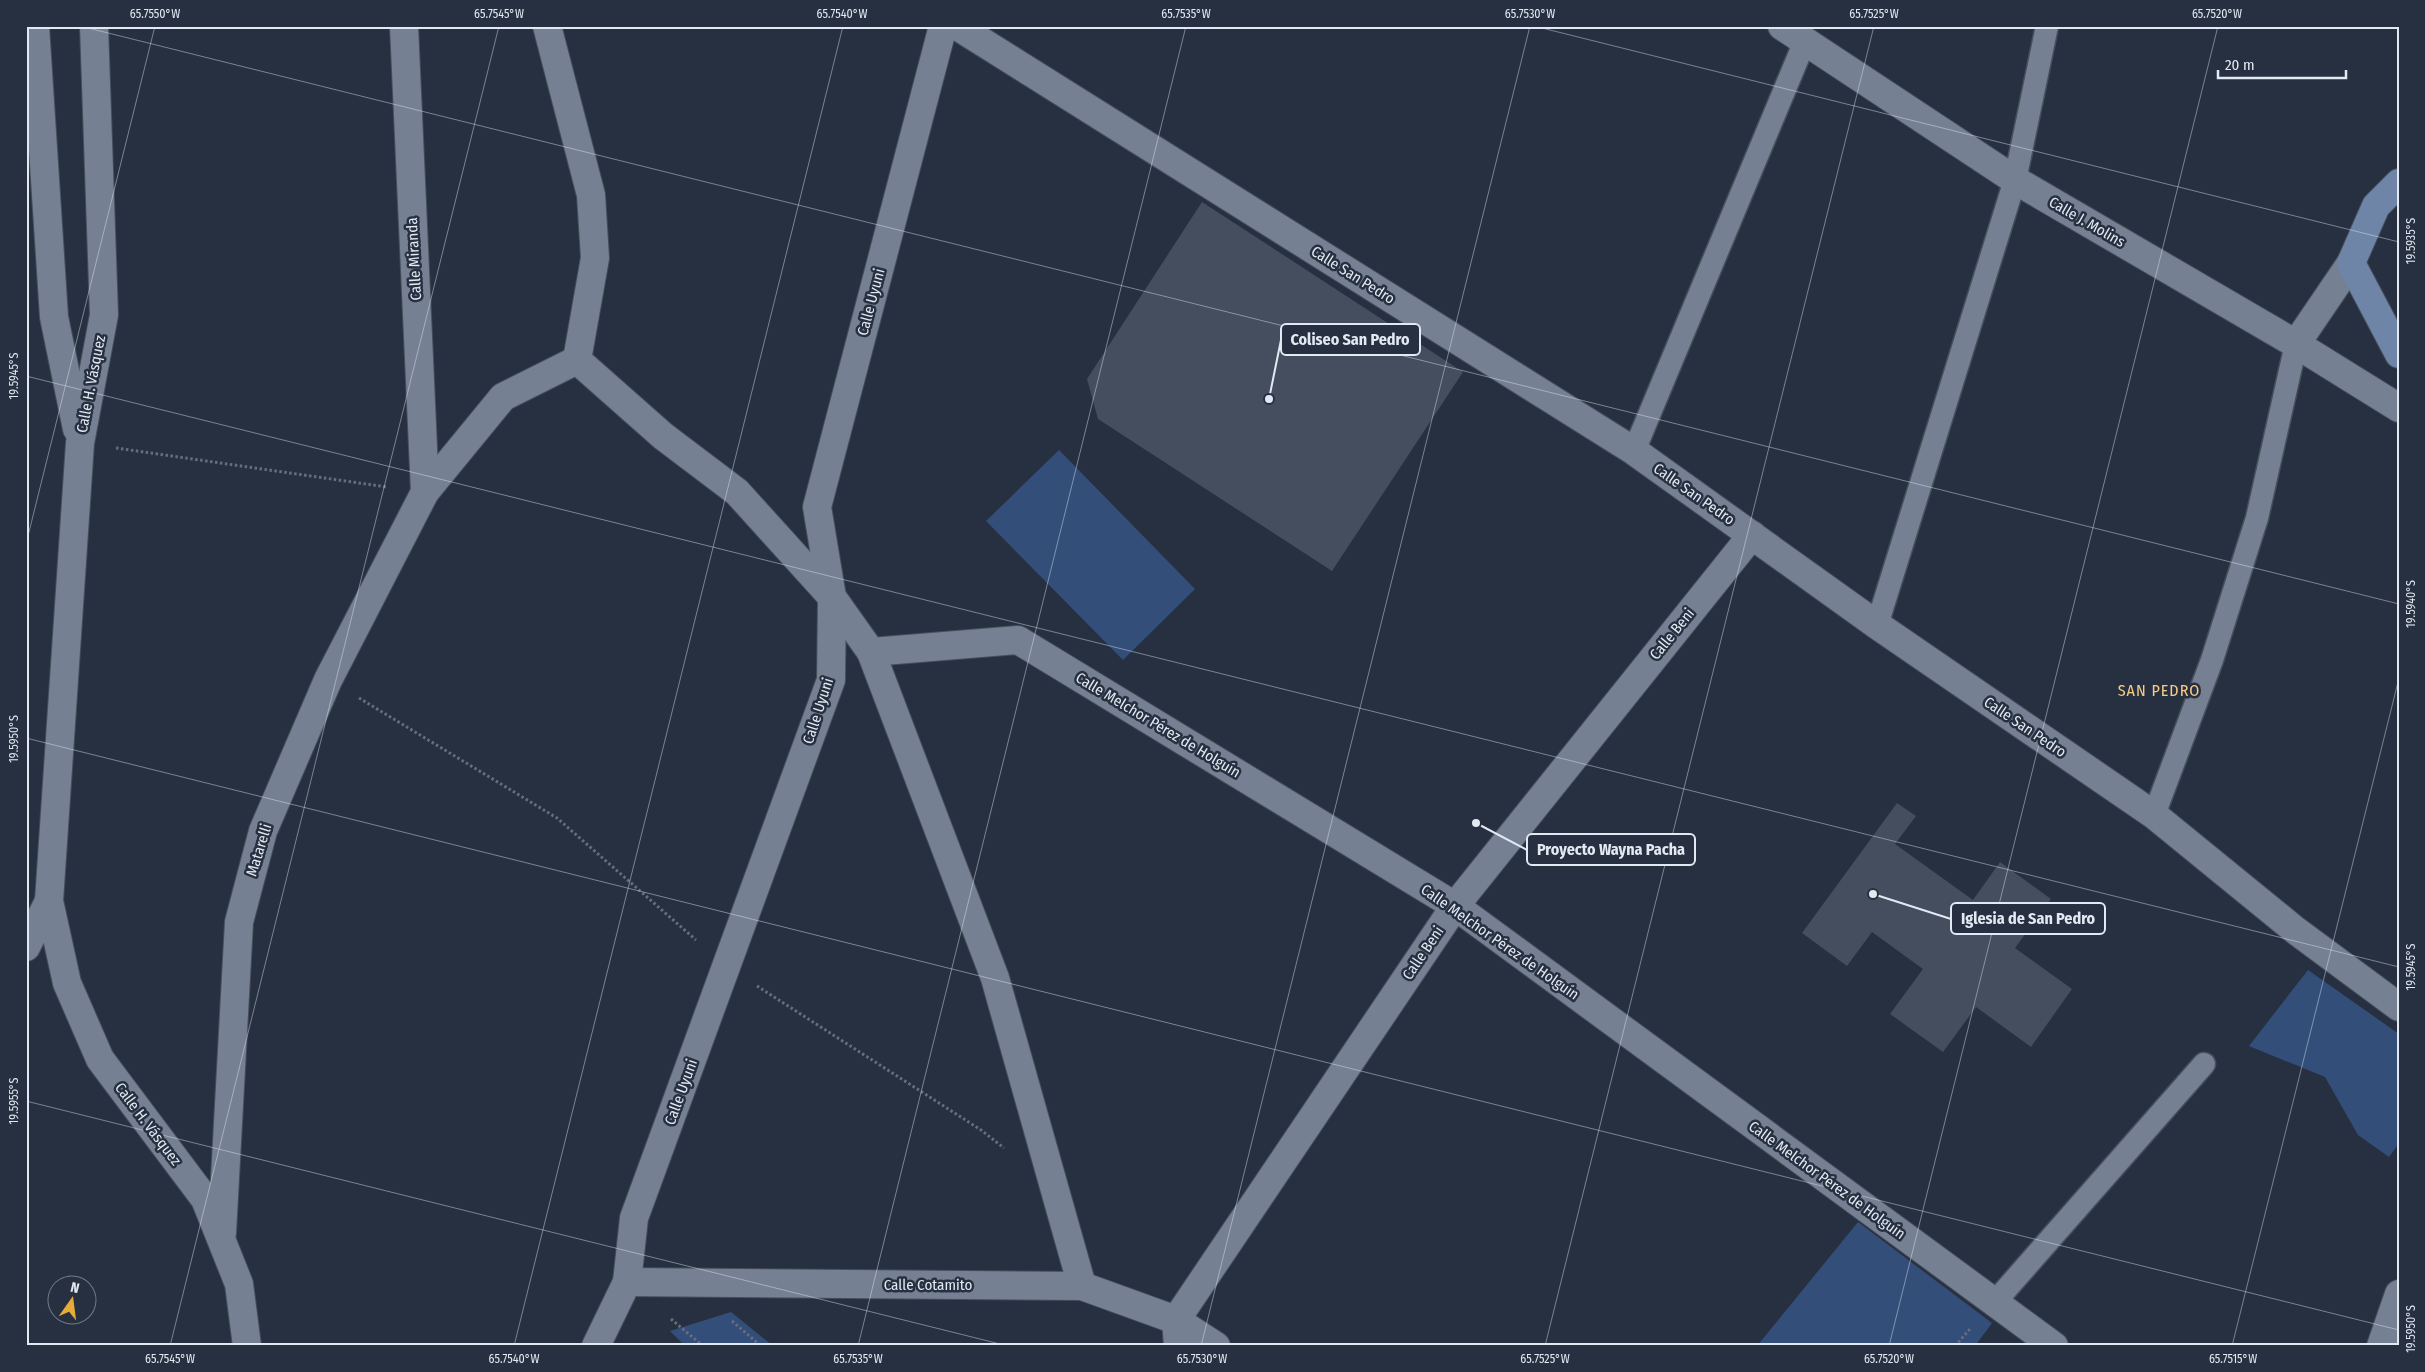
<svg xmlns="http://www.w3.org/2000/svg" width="2425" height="1372" font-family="'Fira Sans Condensed',sans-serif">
  <rect width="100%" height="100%" fill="#273040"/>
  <g fill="#344e7a">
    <polygon points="1059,450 1195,589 1123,660 986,521"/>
    <polygon points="2308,970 2399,1034 2399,1143 2389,1157 2358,1135 2325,1077 2249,1046"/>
    <polygon points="1858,1222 1992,1323 1975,1346 1757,1346"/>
    <polygon points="731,1312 773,1346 685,1346 670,1331"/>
  </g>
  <g fill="#444e5f">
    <polygon points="1202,202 1463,372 1332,571 1098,419 1087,379"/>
    <polygon points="1897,803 1916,816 1895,844 1973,900 2000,862 2051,899 2015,948 2072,989 2031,1047 1976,1007 1943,1052 1890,1014 1923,969 1872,932 1847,966 1802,933"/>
  </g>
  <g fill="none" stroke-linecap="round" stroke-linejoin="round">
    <g stroke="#464e5b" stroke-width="25">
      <g id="service">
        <polyline points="1634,451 1805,41"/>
        <polyline points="1877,625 2015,180 2047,26"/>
        <polyline points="2154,815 2212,660 2257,518 2296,344"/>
        <polyline points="1994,1303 2204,1064"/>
      </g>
    </g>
    <g stroke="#464e5b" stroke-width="30">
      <g id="minor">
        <polyline points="35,26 54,317 77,429"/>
        <polyline points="94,26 104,315 80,443 49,901 67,983 100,1059 205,1199 239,1284 247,1346"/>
        <polyline points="404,26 425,492"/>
        <polyline points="547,26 591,195 595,258 577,360"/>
        <polyline points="957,26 1634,451 1877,625 2154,815 2295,930 2399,1007"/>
        <polyline points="1782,26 2015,180 2296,344 2399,408"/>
        <polyline points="2296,344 2351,263"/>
        <polyline points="577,360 663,436 737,492 832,597 871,652 995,978 1082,1286"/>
        <polyline points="871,652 1018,640 1455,906 2054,1346"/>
        <polyline points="26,947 49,901"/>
        <polyline points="222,1233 239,922 263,831 328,680 425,492 503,397 577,360"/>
        <polyline points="627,1282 1082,1286 1176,1320 1216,1346"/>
        <polyline points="596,1346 627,1282 634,1218 831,680 832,597 817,507 943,26"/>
        <polyline points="1178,1346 1176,1320 1455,906 1752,535"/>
        <polyline points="2381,1346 2399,1294"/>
      </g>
    </g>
    <g stroke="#464e5b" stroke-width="30">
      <polyline id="secondary" points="2399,183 2376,206 2351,263 2399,354"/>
    </g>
    <g stroke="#666e7c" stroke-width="3" stroke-dasharray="2.5 2.5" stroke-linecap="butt">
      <polyline points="116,448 387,487"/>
      <polyline points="359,698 557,818 696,940"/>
      <polyline points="757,986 981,1130 1004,1148"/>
      <polyline points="671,1319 703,1346"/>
      <polyline points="732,1321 761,1346"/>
      <polyline points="1955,1346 1970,1329"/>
    </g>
    <use href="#service" stroke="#758193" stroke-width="22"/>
    <use href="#minor" stroke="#758193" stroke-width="28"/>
    <use href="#secondary" stroke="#6f85a8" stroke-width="28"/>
  </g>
  <path fill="none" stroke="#e2e9f3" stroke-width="1" stroke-opacity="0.45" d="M80 26 2399 604M1534 26 2399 242M26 376 2399 967M26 544 155 26M26 738 2399 1330M26 1101 1008 1346M170 1346 499 26M514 1346 843 26M858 1346 1186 26M1201 1346 1530 26M1545 1346 1874 26M1889 1346 2218 26M2232 1346 2399 678"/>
  <g text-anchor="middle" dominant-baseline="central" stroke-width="5" stroke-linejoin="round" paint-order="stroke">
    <g font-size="15" fill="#e2e9f3" stroke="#273040">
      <text transform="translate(2087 222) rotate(30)">Calle J. Molins</text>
      <text transform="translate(414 259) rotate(-93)">Calle Miranda</text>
      <text transform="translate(1353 275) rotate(32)">Calle San Pedro</text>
      <text transform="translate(871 302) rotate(-75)">Calle Uyuni</text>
      <text transform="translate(91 384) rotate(-79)">Calle H. Vásquez</text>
      <text transform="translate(1694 494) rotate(35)">Calle San Pedro</text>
      <text transform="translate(1672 634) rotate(-51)">Calle Beni</text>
      <text transform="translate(818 711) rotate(-72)">Calle Uyuni</text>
      <text transform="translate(1158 725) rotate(31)">Calle Melchor Pérez de Holguín</text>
      <text transform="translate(2025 727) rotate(34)">Calle San Pedro</text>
      <text transform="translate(259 850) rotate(-73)">Matarelli</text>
      <text transform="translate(1500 942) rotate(35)">Calle Melchor Pérez de Holguín</text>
      <text transform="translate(1423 953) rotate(-56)">Calle Beni</text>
      <text transform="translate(681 1092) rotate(-70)">Calle Uyuni</text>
      <text transform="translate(148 1124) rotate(53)">Calle H. Vásquez</text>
      <text transform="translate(1827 1180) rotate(36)">Calle Melchor Pérez de Holguín</text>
      <text x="928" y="1285">Calle Cotamito</text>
    </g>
    <g font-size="16" letter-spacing="1" fill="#f6cc86" stroke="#273040">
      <text x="2159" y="690">SAN PEDRO</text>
    </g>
  </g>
  <path fill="none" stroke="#e2e9f3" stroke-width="2" d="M1269 399L1281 340M1476 823L1527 850M1873 894L1951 919"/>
  <g fill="#e2e9f3" stroke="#273040" stroke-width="2">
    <circle cx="1269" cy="399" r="5"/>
    <circle cx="1476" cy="823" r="5"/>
    <circle cx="1873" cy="894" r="5"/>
  </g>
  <g fill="#273040" stroke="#e2e9f3" stroke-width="2">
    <rect x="1281" y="324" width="139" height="31" rx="5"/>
    <rect x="1527" y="834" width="168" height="31" rx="5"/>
    <rect x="1951" y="903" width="154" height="31" rx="5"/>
  </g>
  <g font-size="16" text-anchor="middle" font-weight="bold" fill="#e2e9f3">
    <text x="1350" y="345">Coliseo San Pedro</text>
    <text x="1611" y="855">Proyecto Wayna Pacha</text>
    <text x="2028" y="924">Iglesia de San Pedro</text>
  </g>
  <rect width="2425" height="1372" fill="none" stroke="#273040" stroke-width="55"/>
  <g transform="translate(72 1300) rotate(14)"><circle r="24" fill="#273040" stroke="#727a88"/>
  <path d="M0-4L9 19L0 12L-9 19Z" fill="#e7ac37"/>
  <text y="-8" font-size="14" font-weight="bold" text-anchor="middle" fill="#e2e9f3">N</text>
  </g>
  <path d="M2218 70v8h128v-8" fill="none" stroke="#e2e9f3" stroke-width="2.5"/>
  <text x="2225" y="70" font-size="15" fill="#e2e9f3" stroke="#273040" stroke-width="4" paint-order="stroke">20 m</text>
  <rect x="28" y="28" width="2370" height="1316" fill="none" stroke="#e2e9f3" stroke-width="2"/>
  <g font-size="12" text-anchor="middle" fill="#e2e9f3">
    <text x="155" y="18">65.7550°W</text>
    <text x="499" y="18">65.7545°W</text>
    <text x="842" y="18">65.7540°W</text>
    <text x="1186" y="18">65.7535°W</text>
    <text x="1530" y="18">65.7530°W</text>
    <text x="1874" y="18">65.7525°W</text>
    <text x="2217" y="18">65.7520°W</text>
    <text transform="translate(2411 241) rotate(-90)" y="4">19.5935°S</text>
    <text transform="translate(14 376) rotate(-90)" y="4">19.5945°S</text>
    <text transform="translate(2411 604) rotate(-90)" y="4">19.5940°S</text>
    <text transform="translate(14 739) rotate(-90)" y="4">19.5950°S</text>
    <text transform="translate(2411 967) rotate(-90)" y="4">19.5945°S</text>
    <text transform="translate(14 1101) rotate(-90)" y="4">19.5955°S</text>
    <text transform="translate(2411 1329) rotate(-90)" y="4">19.5950°S</text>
    <text x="170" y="1363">65.7545°W</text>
    <text x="514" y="1363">65.7540°W</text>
    <text x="858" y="1363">65.7535°W</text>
    <text x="1202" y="1363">65.7530°W</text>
    <text x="1545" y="1363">65.7525°W</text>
    <text x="1889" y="1363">65.7520°W</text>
    <text x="2233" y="1363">65.7515°W</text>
  </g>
</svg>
